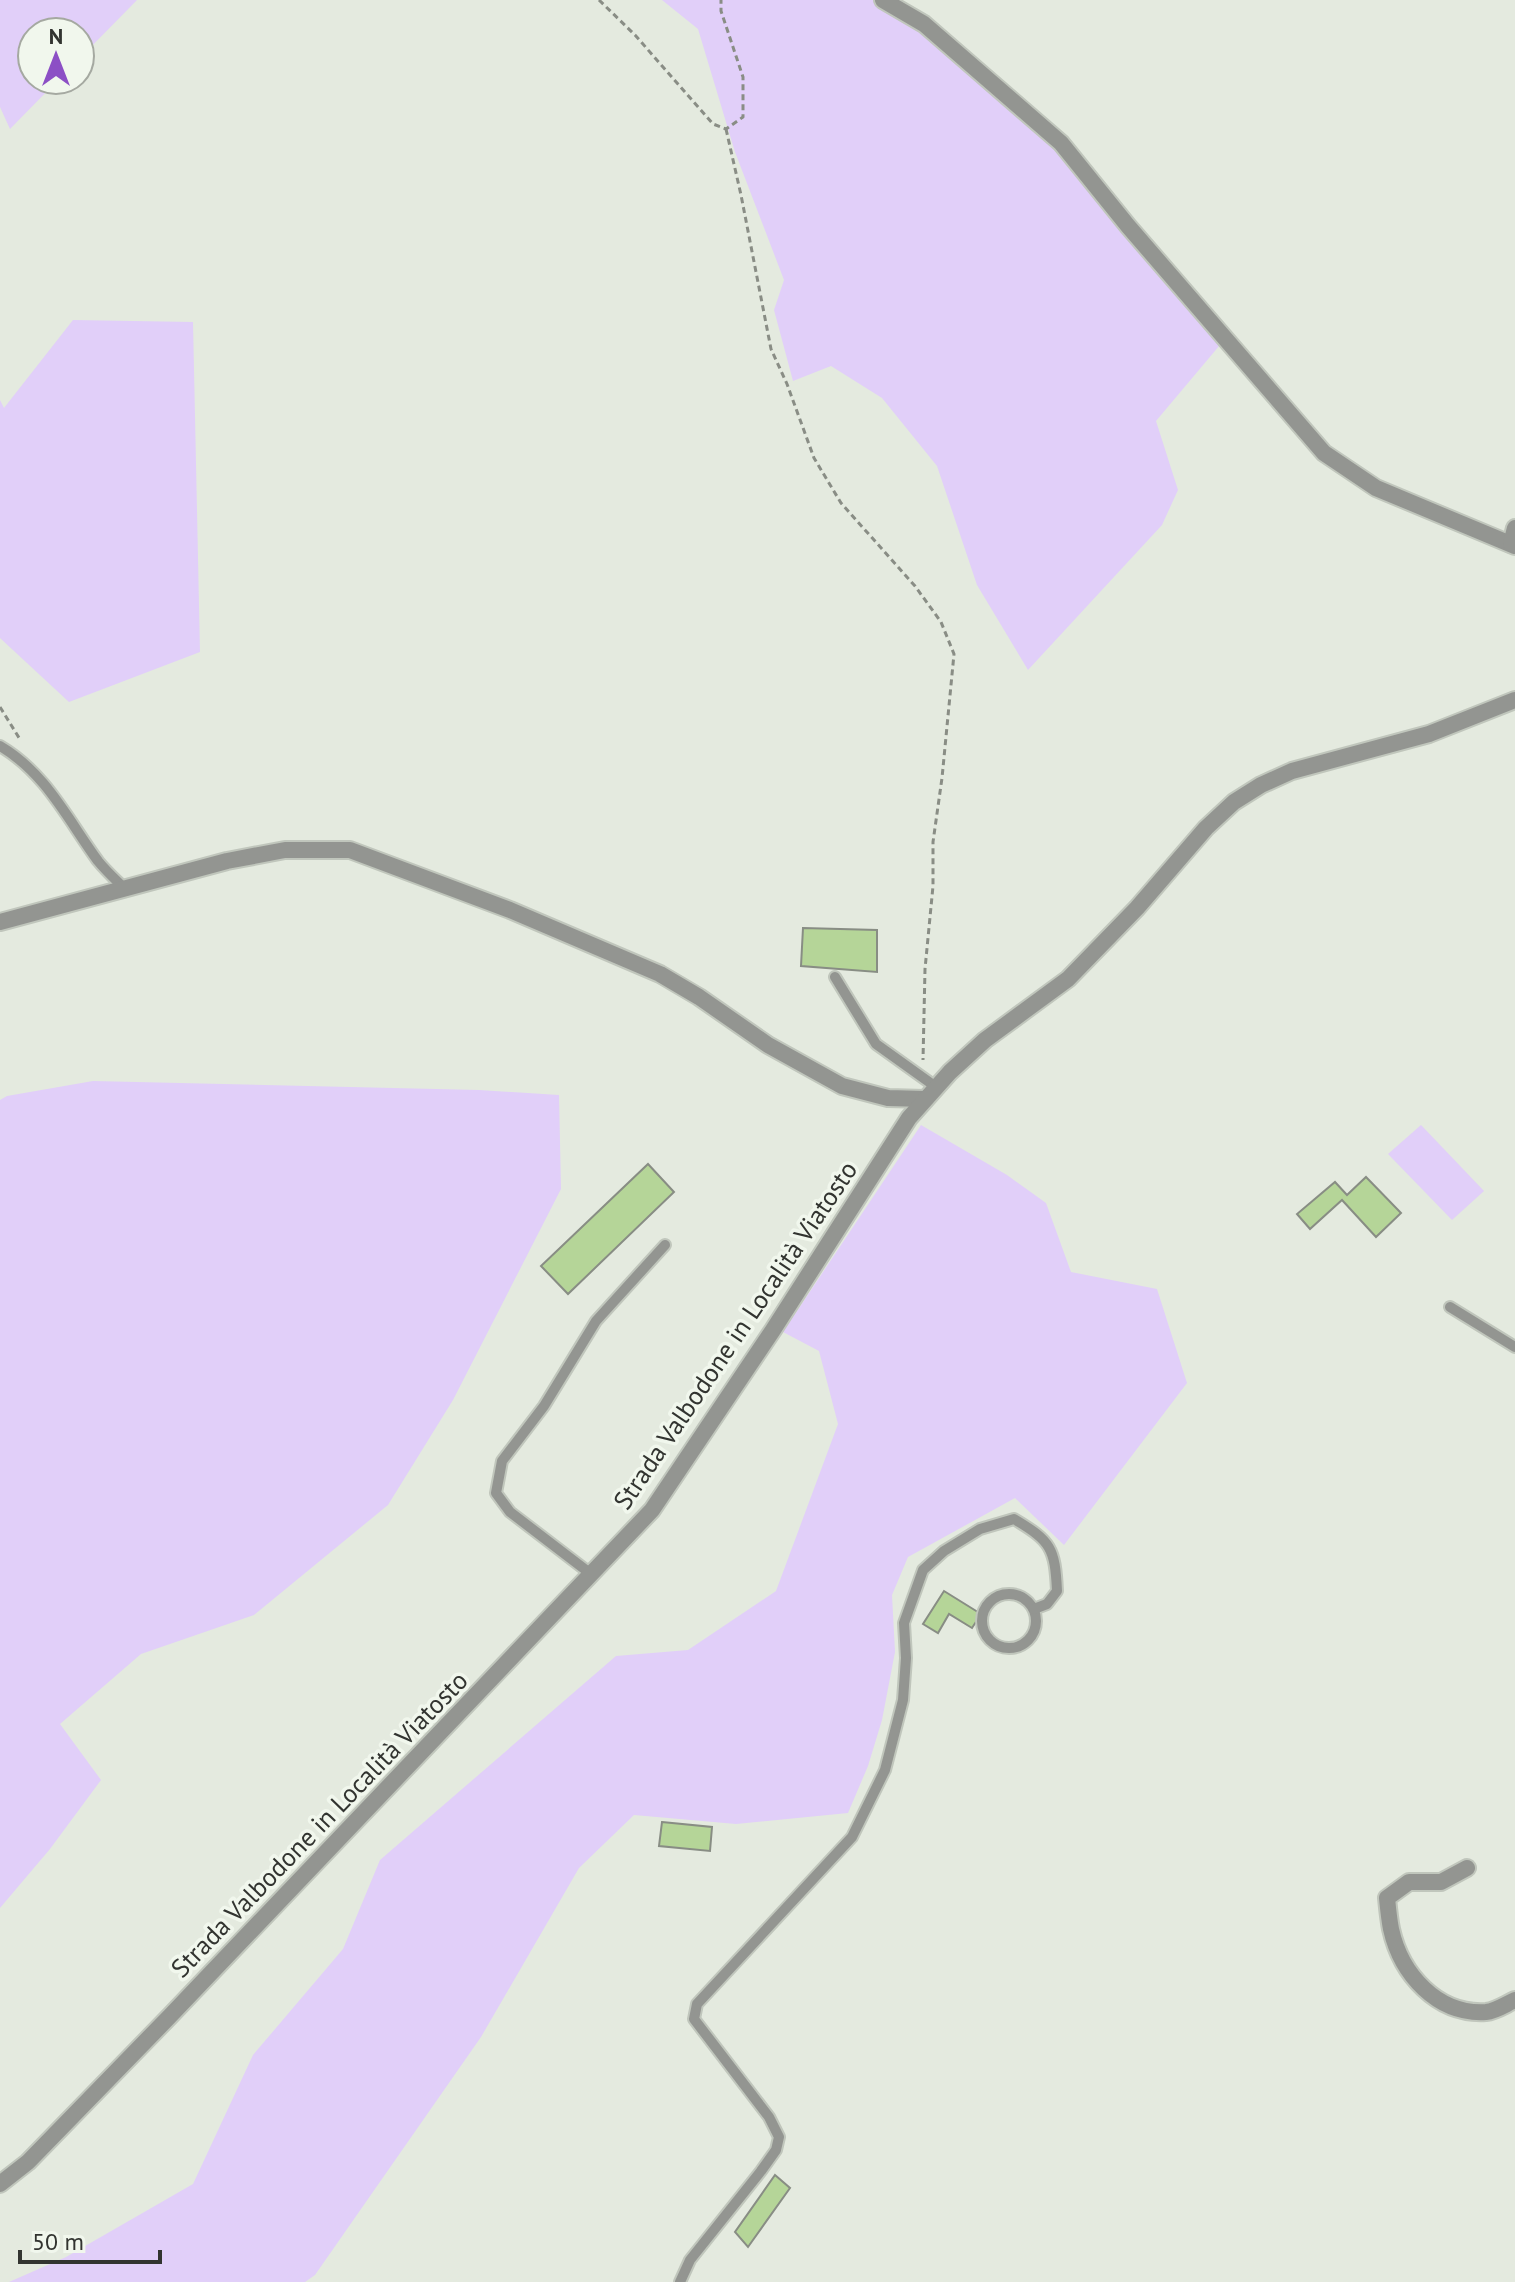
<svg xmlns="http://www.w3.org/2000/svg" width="1515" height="2282" font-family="'PT Sans',sans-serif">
  <rect width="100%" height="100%" fill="#e4eadf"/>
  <g fill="#e1cff9">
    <polygon points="0,0 137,0 80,58 80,32 32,32 32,80 58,80 10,129 0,107"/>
    <polygon points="662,0 883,0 1007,94 1225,339 1156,421 1178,490 1162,525 1028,670 977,585 937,466 882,398 831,366 793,381 774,310 784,280 735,152 698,29"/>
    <polygon points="73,320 193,322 200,652 69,702 0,638 0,400 4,408"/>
    <polygon points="93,1081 479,1090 559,1095 561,1189 453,1400 388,1505 254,1615 141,1654 60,1724 101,1780 50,1849 0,1908 0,1100 7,1096"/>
    <polygon points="921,1125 1007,1175 1046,1203 1071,1272 1157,1289 1187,1383 1064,1545 1015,1498 908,1557 892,1595 895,1652 882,1720 868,1766 848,1813 736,1824 634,1815 579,1868 481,2037 315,2275 305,2282 9,2282 66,2257 193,2184 253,2055 343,1949 380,1860 616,1656 688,1650 776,1591 838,1424 819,1351 783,1332"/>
    <polygon points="1421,1125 1484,1191 1452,1220 1388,1154"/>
  </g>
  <g fill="#b5d598" stroke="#888d84" stroke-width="2">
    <polygon points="803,928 877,930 877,972 801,966"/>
    <polygon points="648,1164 674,1192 568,1294 541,1266"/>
    <polygon points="1366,1177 1401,1213 1376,1237 1342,1200 1310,1229 1297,1214 1335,1182 1347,1195"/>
    <polygon points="944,1591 981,1614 972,1628 949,1614 938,1633 923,1624"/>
    <polygon points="662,1822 712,1827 710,1851 659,1846"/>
    <polygon points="775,2175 790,2188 748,2247 735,2232"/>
  </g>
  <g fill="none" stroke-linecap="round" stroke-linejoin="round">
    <g stroke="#c0c6bc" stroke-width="14">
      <g id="lane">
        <path d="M0 746C46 773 68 820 98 861 106 871 116 880 125 889"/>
        <polyline points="835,977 876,1044 936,1087"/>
        <polyline points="1450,1307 1515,1347"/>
        <polyline points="591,1574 510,1512 496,1493 502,1461 544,1406 596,1321 665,1245"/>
        <circle cx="1009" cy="1621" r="27"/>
        <path d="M680 2282 690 2260 761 2171 776 2150 779 2137 769 2117 694 2019 697 2004 852 1837 885 1770 903 1700 906 1658 904 1623 923 1570 944 1551 980 1529 1014 1519C1051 1541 1055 1548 1057 1591L1047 1604 1034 1609"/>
      </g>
    </g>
    <g stroke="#c0c6bc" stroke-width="20">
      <g id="street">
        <polyline points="883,0 924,24 1061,143 1128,226 1324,453 1376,488 1515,546"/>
        <polyline points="1511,544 1515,528"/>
        <polyline points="0,922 227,861 285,850 350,850 510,910 660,974 699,997 768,1045 842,1086 888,1098 925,1099"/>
        <path d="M1467 1868 1441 1882H1409L1387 1898C1388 1908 1389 1919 1391 1929 1401 1974 1437 2015 1486 2012 1496 2011 1506 2004 1515 2000"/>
        <polyline points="0,2184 28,2162 170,2016 652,1510 773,1330 909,1118 950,1072 985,1040 1068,979 1137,908 1206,828 1234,802 1261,785 1292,771 1429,734 1515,700"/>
      </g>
    </g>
    <g stroke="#898d85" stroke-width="3" stroke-dasharray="6 4" stroke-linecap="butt">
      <polyline points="599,0 635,35 713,124 726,129 743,117 743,77 721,11 721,0"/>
      <polyline points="726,129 741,195 771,349 787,384 814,458 841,503 915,586 941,622 954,654 942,778 933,842 933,886 925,969 923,1060"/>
      <polyline points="0,707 21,741"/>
    </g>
    <use href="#lane" stroke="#939591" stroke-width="10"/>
    <use href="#street" stroke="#939591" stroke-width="16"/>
  </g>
  <g text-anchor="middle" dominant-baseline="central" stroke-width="7" stroke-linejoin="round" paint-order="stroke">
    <g font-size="26" fill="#323430" stroke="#f1f7ed">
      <text transform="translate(735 1335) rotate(-56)">Strada Valbodone in Località Viatosto</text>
      <text transform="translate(319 1824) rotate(-46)">Strada Valbodone in Località Viatosto</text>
    </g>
  </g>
  <g transform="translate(56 56)"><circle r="38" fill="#f1f7ed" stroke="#a5a9a1" stroke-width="2"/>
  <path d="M0-6L14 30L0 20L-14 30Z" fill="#8c4fc5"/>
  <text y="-12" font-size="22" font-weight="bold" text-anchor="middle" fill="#323430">N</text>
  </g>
  <path d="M20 2250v12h140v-12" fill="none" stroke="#323430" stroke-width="4"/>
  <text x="32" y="2250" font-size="24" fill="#323430" stroke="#f1f7ed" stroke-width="6" paint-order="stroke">50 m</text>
</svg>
